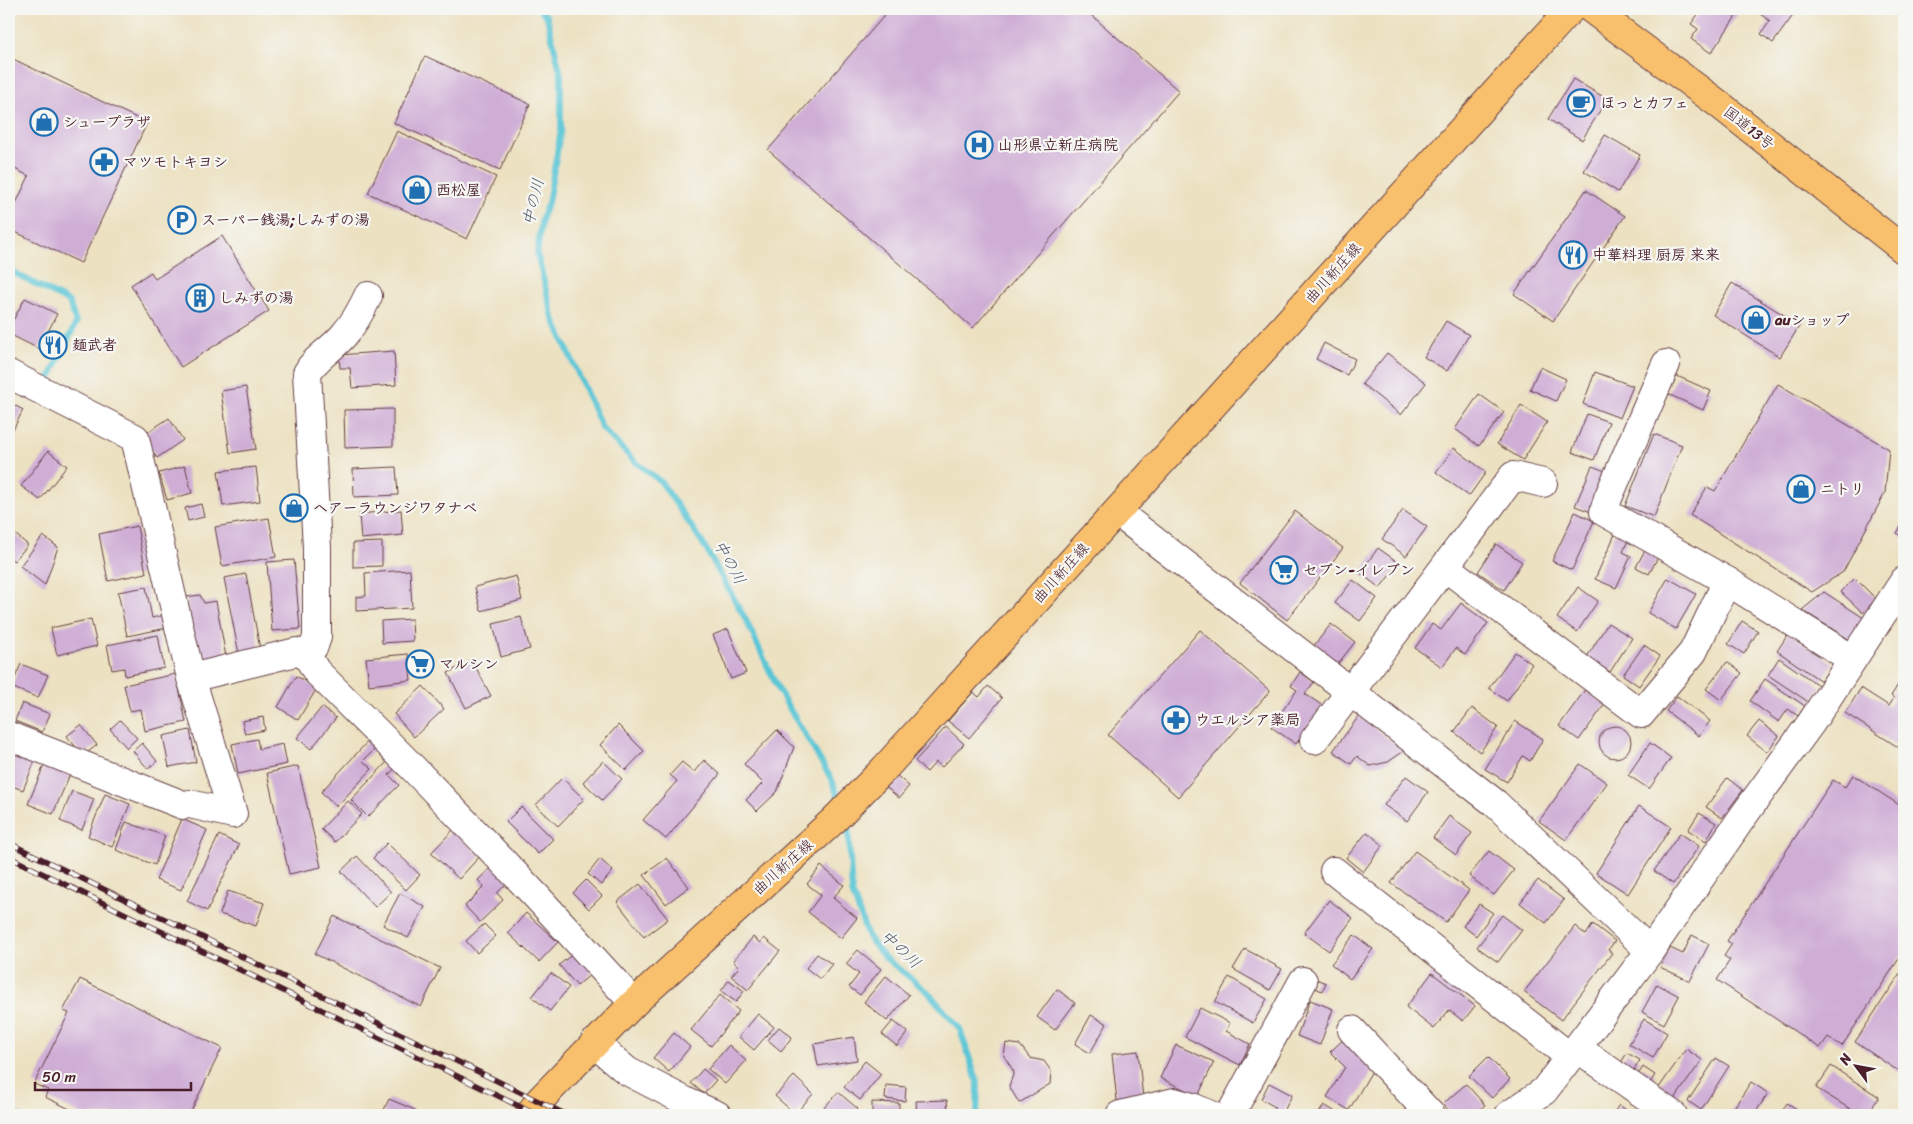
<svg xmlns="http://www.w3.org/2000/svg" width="1913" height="1124" font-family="Sriracha,'Klee One',sans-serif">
  <rect width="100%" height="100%" fill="#f6f6f2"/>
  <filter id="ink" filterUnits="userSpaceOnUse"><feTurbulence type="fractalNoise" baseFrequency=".02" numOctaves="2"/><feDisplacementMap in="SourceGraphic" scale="10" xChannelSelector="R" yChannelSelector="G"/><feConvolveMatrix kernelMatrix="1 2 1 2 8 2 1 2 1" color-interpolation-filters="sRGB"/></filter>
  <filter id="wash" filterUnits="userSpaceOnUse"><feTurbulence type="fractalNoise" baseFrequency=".0096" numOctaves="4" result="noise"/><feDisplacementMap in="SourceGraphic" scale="20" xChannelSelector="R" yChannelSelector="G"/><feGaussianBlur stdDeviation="1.12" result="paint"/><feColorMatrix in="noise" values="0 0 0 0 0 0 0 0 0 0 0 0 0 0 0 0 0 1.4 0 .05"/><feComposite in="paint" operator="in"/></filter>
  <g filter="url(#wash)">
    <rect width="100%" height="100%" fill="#ece1c1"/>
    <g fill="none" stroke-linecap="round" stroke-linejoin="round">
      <g stroke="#5bc6d6" stroke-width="6">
        <polyline points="540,9 547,17 561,75 561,130 548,203 542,217 537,254 553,317 602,428 632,459 661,482 702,542 746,620 779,691 832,780 841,805"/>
        <polyline points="9,270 69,302 76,323 47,384"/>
        <polyline points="846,819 848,825 852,892 868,937 884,957 928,992 960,1029 978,1084 977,1115"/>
      </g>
    </g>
    <g id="blocks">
      <g fill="#cfaed6">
        <polygon points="890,9 1084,9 1179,91 973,328 768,150"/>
        <polygon points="1702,9 1733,9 1739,12 1711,53 1691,39 1698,29 1691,24"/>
        <polygon points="1753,9 1787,9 1794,14 1773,43 1761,34 1770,21"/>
        <polygon points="425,56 530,104 500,170 394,123"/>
        <polygon points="13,59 147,123 81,263 9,229 9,218 29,176 9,166 9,67"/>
        <polygon points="1573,79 1607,99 1582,140 1548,119"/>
        <polygon points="397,131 496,177 467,239 368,193"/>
        <polygon points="1605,135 1640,155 1618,192 1584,171"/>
        <polygon points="1586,190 1625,216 1553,321 1514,294"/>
        <polygon points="222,236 269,311 181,367 131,285 151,272 155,279"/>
        <polygon points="1732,283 1800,325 1780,357 1713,315"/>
        <polygon points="25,298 57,314 39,349 9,334 9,328"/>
        <polygon points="1446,321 1469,335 1447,371 1424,357"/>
        <polygon points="1324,343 1355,359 1347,375 1316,359"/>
        <polygon points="394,351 396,385 352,388 350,368 340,368 339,355"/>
        <polygon points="1387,353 1426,383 1401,415 1362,384"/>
        <polygon points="1540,367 1566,379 1556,401 1530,389"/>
        <polygon points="1595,372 1633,386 1620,418 1583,404"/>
        <polygon points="1677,376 1711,391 1703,410 1668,394"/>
        <polygon points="1778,384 1889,449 1885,493 1843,572 1812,592 1690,515 1707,487 1715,491"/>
        <polygon points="246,387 256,449 230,453 221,391"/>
        <polygon points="1479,394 1504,412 1479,446 1455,429"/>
        <polygon points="9,402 23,410 9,438"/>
        <polygon points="1521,405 1547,422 1523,460 1497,444"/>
        <polygon points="393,409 393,446 345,448 344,410"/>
        <polygon points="1587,414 1609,422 1594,460 1572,452"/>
        <polygon points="169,418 183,440 157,458 142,436"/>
        <polygon points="1654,434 1682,445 1654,517 1625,506"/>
        <polygon points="1454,448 1486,472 1469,496 1436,472"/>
        <polygon points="48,451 67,466 40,500 21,486"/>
        <polygon points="185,466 192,493 167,500 159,473"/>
        <polygon points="1592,466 1608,472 1591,512 1575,506"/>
        <polygon points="256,467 260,501 223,506 218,471"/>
        <polygon points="396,467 398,495 354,497 353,469"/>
        <polygon points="201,504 204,517 188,521 185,508"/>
        <polygon points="401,510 403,535 361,539 359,514"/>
        <polygon points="1403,510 1427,527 1406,556 1382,539"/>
        <polygon points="1295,511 1343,548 1287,620 1240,583"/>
        <polygon points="1575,512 1594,521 1572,570 1552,561"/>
        <polygon points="269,518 276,557 222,566 215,527"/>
        <polygon points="1904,522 1904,538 1897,533"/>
        <polygon points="137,526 146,573 108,581 99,534"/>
        <polygon points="9,529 28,545 14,561 9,557"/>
        <polygon points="1616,532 1629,538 1623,552 1631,556 1616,588 1595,579"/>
        <polygon points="43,536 58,547 45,585 20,566"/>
        <polygon points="382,542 382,566 353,567 353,543"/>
        <polygon points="1496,544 1522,562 1504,590 1478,572"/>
        <polygon points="1378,548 1399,563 1380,588 1360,573"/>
        <polygon points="1645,550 1658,557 1649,574 1636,567"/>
        <polygon points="294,560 300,629 272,631 267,562"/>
        <polygon points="410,570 412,608 356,611 356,597 366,596 365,573"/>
        <polygon points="246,574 260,649 239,654 224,578"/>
        <polygon points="516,576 522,600 481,611 475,587"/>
        <polygon points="1668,578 1696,594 1676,629 1648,613"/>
        <polygon points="1855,578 1876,599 1863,613 1841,592"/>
        <polygon points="1353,580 1377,598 1360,621 1335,603"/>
        <polygon points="146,587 152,618 164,615 167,628 127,636 118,592"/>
        <polygon points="1578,587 1598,601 1577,632 1557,618"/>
        <polygon points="1824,592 1864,618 1850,640 1802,610"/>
        <polygon points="200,595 204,603 216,601 226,657 197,662 186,597"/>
        <polygon points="1461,603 1488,623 1465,655 1456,648 1442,667 1415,648 1432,624 1441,630"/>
        <polygon points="521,617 530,649 501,657 493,624"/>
        <polygon points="91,619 97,646 57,655 51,628"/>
        <polygon points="412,619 413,641 382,643 381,621"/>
        <polygon points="1742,621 1758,631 1744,654 1728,644"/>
        <polygon points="1608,623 1632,638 1610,672 1587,657"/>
        <polygon points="1331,624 1355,642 1337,665 1313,647"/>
        <polygon points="728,629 746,673 731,679 713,635"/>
        <polygon points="1200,630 1270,691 1178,797 1108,735"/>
        <polygon points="1789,633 1833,663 1821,681 1777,651"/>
        <polygon points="158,635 164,668 125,676 124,668 112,670 107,645"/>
        <polygon points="1644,645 1660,656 1639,686 1623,675"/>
        <polygon points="1515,652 1532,664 1507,701 1489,688"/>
        <polygon points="408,654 411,680 369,685 366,658"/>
        <polygon points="1779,658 1821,687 1810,703 1768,675"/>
        <polygon points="472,660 491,696 466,708 448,673"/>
        <polygon points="1727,662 1742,673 1721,700 1706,689"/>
        <polygon points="21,664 48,675 38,698 11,687"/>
        <polygon points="1300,672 1314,682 1305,694 1323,706 1296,744 1271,727 1297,690 1291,686"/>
        <polygon points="176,674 186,722 145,731 141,709 130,711 124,685"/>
        <polygon points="296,676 317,688 298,720 278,707"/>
        <polygon points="1765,679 1805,706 1798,716 1788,709 1779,722 1750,701"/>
        <polygon points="1901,680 1904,682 1904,744 1901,749 1845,713 1861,688 1889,706 1894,698 1891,696"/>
        <polygon points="423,686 444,709 414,737 394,714"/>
        <polygon points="988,686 1002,698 969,738 948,721 973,692 979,697"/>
        <polygon points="1585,690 1605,704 1579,740 1559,726"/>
        <polygon points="1677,696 1710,721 1699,736 1666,711"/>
        <polygon points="22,703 50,714 42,732 15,721"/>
        <polygon points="322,707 336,718 311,749 297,738"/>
        <polygon points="1472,708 1498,727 1480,752 1454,732"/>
        <polygon points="1359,716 1404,751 1388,762 1370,766 1357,756 1351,764 1333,751"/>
        <polygon points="263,717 265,730 245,734 242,721"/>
        <polygon points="120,720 137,738 127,748 110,729"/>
        <polygon points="1515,721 1543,739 1530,761 1523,756 1507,782 1485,769"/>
        <polygon points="1759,721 1779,736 1767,752 1747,736"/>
        <polygon points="81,725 97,745 83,756 67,736"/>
        <polygon points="618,725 644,751 626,770 600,745"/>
        <circle cx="1615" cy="742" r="16"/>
        <polygon points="946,727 964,744 942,767 936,762 927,772 915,761"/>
        <polygon points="190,730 196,762 169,767 163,736"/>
        <polygon points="777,730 794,747 777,792 757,811 746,800 763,783 744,764"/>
        <polygon points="257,739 259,749 283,744 287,764 238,774 232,744"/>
        <polygon points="369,740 377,747 363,761 372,769 337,806 321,792"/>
        <polygon points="142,743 157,761 148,769 133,751"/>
        <polygon points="1650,743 1671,758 1649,789 1628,775"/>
        <polygon points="9,750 37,756 23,790 9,785"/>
        <polygon points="704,760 720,774 666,839 643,820 677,781 670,775 682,762 694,772"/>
        <polygon points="603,761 622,779 602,800 583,782"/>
        <polygon points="387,762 394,769 389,775 399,785 368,817 351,800"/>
        <polygon points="45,763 70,774 53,814 28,804"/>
        <polygon points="1580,764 1607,783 1566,840 1539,821"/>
        <polygon points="298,766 321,867 289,874 267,773"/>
        <polygon points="896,775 909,786 899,798 886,787"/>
        <polygon points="1853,775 1904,808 1904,951 1842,1046 1828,1037 1820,1048 1717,980 1730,960 1724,956 1732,944 1727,941 1833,780 1845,787"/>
        <polygon points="1406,776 1428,792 1407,821 1384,805"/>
        <polygon points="562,778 584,799 558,826 536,805"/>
        <polygon points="1727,778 1743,790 1722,818 1706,807"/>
        <polygon points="72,791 94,799 82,830 60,821"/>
        <polygon points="105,794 130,804 112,847 88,836"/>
        <polygon points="348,801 362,814 335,842 321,829"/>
        <polygon points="1639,806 1671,827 1628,894 1596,873"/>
        <polygon points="521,807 553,839 538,854 506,822"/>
        <polygon points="1699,813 1716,823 1706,841 1688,830"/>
        <polygon points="1449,816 1472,833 1456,855 1433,838"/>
        <polygon points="182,819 207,830 181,890 156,880"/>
        <polygon points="126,822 165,836 155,865 116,850"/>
        <polygon points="453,830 480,856 459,879 431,853"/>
        <polygon points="1367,832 1383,845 1363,872 1346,858"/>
        <polygon points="1680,833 1699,846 1673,884 1654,871"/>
        <polygon points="219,835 239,845 207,911 187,901"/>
        <polygon points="387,843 420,875 406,890 373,858"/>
        <polygon points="1415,851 1469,890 1446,922 1391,883"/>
        <polygon points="1489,851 1514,870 1494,895 1469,876"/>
        <polygon points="357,856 391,892 375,907 341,871"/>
        <polygon points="667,858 689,887 666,904 644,875"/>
        <polygon points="600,859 613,871 601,885 588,874"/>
        <polygon points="494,865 509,882 497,893 503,900 480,922 465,906 484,887 478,880"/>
        <polygon points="821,866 844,885 833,898 857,918 841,938 808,912 821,895 807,884"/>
        <polygon points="586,880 602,896 589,909 573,893"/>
        <polygon points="1538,880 1564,900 1546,923 1520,903"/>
        <polygon points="640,884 668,919 644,937 617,902"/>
        <polygon points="228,891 264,903 256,926 220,914"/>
        <polygon points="400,893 425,907 408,938 383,925"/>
        <polygon points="1329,900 1353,918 1329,951 1304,933"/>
        <polygon points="1479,904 1493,913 1476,936 1463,926"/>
        <polygon points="526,913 558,942 539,962 508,933"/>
        <polygon points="1502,915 1522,930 1498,962 1477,947"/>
        <polygon points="334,916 440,968 421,1007 315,954"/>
        <polygon points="484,924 496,936 477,953 466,941"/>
        <polygon points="1593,924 1615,941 1608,950 1612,953 1561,1020 1524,992 1575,926 1586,935"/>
        <polygon points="1354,935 1373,949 1350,979 1331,964"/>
        <polygon points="1692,935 1709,944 1690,981 1660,967 1670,948 1683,954"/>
        <polygon points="753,937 760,943 764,938 780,951 748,990 731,976 739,967 733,961"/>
        <polygon points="1245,949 1282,969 1270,990 1233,969"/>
        <polygon points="858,950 881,969 860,995 849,987 859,974 846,964"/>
        <polygon points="575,952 592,973 577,986 559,965"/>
        <polygon points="817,954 832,964 820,979 806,968"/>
        <polygon points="1904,968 1904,1075 1855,1042"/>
        <polygon points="551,973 569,987 550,1011 532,997"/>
        <polygon points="1432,973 1475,1006 1463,1021 1449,1010 1434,1029 1406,1007"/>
        <polygon points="886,976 909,995 887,1021 864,1002"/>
        <polygon points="1229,977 1267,999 1253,1023 1215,1002"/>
        <polygon points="80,979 222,1048 189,1115 82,1115 45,1097 48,1090 34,1084 69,1013 63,1011"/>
        <polygon points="1316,979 1326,983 1322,991 1313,987"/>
        <polygon points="729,980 744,991 736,1002 721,991"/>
        <polygon points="1657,984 1679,996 1664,1024 1642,1012"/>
        <polygon points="1057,989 1075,1003 1055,1030 1037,1017"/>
        <polygon points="720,995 739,1011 711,1046 691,1030"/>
        <polygon points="1310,1000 1333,1009 1320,1045 1297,1036"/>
        <polygon points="1200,1008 1230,1023 1226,1031 1250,1044 1240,1065 1185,1037"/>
        <polygon points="758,1014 774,1027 754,1050 739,1037"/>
        <polygon points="1091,1015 1107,1024 1090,1053 1075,1044"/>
        <polygon points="1644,1019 1667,1033 1653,1058 1629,1044"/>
        <polygon points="893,1021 908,1032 897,1046 882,1034"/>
        <polygon points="779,1027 792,1037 781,1051 768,1040"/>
        <polygon points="674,1033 690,1047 669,1072 653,1058"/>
        <polygon points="854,1037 857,1060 818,1066 814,1044"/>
        <polygon points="1346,1037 1375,1066 1349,1110 1327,1097 1345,1067 1330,1052"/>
        <polygon points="1006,1043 1020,1045 1030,1058 1044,1061 1051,1071 1050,1084 1019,1103 1009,1086 1014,1072 1004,1056"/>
        <polygon points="729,1045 746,1061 725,1084 708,1069"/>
        <polygon points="1176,1045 1214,1062 1198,1096 1160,1078"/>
        <polygon points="1686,1049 1702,1060 1674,1100 1658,1089"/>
        <polygon points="1138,1051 1143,1098 1117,1101 1112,1054"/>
        <polygon points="1627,1053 1640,1060 1630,1077 1617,1069"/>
        <polygon points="1488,1057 1510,1079 1492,1098 1469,1076"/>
        <polygon points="1716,1058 1729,1066 1701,1110 1688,1101"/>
        <polygon points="865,1061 881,1074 860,1100 844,1087"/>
        <polygon points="1831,1066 1879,1097 1867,1115 1860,1115 1816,1088"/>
        <polygon points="1643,1067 1655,1075 1646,1089 1634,1081"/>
        <polygon points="703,1069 716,1080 704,1094 691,1083"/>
        <polygon points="794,1076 813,1094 795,1114 775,1096"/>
        <polygon points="1751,1082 1768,1093 1754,1115 1729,1115"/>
        <polygon points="1269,1083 1292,1095 1282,1115 1276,1115 1272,1113 1275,1107 1261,1099"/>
        <polygon points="1466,1084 1485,1105 1474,1115 1453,1115 1443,1104"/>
        <polygon points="886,1085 906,1087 905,1101 885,1099"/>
        <polygon points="838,1092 858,1109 852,1115 830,1115 823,1109"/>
        <polygon points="389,1099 415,1110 412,1115 390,1115 383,1112"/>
        <polygon points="947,1100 948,1115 917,1115 916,1101"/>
        <polygon points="872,1102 899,1103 899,1115 872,1115"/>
        <polygon points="1787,1103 1807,1115 1780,1115"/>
        <polygon points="1324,1105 1341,1115 1318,1115"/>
        <polygon points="1619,1105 1634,1115 1612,1115"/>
        <polygon points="11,1109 24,1115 9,1115"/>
      </g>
    </g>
  </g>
  <g filter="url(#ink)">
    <use href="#blocks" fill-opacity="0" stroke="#623c42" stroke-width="1"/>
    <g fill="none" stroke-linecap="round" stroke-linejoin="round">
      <g stroke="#623c42" stroke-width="30">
        <g id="minor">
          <polyline points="1666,364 1608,498 1604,512 1727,581 1852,659"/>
          <polyline points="9,374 135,438 191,678 233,814 190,804 183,805 9,736"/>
          <polyline points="1117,512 1495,803 1650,951"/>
          <polyline points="1445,567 1641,714 1693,652 1727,581"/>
          <path d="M307 655 314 646 317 637V547L307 373C315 358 332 349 343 336 354 324 361 311 368 296"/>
          <polyline points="191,678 296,652 307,655 316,671 411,766 537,897 634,1003"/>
          <polyline points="1314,740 1513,476 1543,483"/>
          <polyline points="1334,871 1570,1057"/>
          <polyline points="1352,1030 1431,1115"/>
          <polyline points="594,1043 627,1071 687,1102 717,1115"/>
          <polyline points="1577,1048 1673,1115"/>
          <polyline points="1120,1115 1174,1102 1192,1107 1211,1115"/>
          <polyline points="1230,1115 1303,981"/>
          <polyline points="1509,1115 1544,1091 1650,951 1744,815 1811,723 1904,581"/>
        </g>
      </g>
      <g stroke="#623c42" stroke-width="30">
        <polyline id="major" points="529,1115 539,1101 634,1003 834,820 884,769 1571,9"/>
      </g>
      <g stroke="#623c42" stroke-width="30">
        <polyline id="highway" points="1591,9 1720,105 1904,250"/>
      </g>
      <use href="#minor" stroke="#fff" stroke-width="28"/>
      <use href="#major" stroke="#f8bf6c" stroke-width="28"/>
      <use href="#highway" stroke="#f8bf6c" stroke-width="28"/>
      <g stroke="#4a1f2b" stroke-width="5.5">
        <g id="rail">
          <polyline points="9,843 567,1115"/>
          <polyline points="9,857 537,1115"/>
        </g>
      </g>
      <use href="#rail" stroke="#f6f6f2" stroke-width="4" stroke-dasharray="11" stroke-linecap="butt"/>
    </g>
  </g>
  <defs>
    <g id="cafe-ring" transform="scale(1.4375)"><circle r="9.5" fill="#f6f6f2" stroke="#1f6fb2" stroke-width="1.5"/><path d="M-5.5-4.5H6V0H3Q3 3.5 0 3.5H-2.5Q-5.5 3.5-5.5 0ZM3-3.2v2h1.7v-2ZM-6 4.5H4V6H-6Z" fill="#1f6fb2"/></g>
    <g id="shop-ring" transform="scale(1.4375)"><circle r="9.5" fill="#f6f6f2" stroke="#1f6fb2" stroke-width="1.5"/><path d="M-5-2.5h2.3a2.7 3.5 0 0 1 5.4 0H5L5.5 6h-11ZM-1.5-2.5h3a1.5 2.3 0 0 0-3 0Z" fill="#1f6fb2"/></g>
    <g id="hospital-ring" transform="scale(1.4375)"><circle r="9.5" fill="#f6f6f2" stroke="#1f6fb2" stroke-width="1.5"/><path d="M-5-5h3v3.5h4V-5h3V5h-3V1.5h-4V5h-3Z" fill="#1f6fb2"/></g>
    <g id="pharmacy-ring" transform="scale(1.4375)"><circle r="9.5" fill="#f6f6f2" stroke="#1f6fb2" stroke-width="1.5"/><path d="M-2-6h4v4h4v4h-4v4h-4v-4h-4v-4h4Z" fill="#1f6fb2"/></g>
    <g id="parking-ring" transform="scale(1.4375)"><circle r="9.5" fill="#f6f6f2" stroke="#1f6fb2" stroke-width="1.5"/><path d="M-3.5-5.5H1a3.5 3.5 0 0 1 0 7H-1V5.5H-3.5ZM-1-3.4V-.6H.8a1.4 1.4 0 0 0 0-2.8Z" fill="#1f6fb2"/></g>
    <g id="restaurant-ring" transform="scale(1.4375)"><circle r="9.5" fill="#f6f6f2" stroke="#1f6fb2" stroke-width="1.5"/><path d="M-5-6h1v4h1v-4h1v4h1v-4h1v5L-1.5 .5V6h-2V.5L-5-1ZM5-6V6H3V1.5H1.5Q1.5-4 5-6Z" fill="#1f6fb2"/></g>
    <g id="building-ring" transform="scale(1.4375)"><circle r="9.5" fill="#f6f6f2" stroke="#1f6fb2" stroke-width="1.5"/><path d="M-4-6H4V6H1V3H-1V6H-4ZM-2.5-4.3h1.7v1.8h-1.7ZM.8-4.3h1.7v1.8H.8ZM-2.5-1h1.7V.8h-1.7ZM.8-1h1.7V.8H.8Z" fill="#1f6fb2"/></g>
    <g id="supermarket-ring" transform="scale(1.4375)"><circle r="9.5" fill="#f6f6f2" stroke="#1f6fb2" stroke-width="1.5"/><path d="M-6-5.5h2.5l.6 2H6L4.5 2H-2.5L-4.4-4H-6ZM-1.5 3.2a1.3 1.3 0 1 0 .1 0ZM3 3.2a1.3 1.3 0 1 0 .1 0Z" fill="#1f6fb2"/></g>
  </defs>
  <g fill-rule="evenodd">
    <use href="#cafe-ring" x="1581" y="103"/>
    <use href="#shop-ring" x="44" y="122"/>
    <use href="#hospital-ring" x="979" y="145"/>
    <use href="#pharmacy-ring" x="104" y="162"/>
    <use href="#shop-ring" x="417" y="190"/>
    <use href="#parking-ring" x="182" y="220"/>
    <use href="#restaurant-ring" x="1573" y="255"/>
    <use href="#building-ring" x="200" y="298"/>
    <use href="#shop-ring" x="1756" y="320"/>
    <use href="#restaurant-ring" x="53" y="345"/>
    <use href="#shop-ring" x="1801" y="489"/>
    <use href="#shop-ring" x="294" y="508"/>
    <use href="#supermarket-ring" x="1284" y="570"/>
    <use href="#supermarket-ring" x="420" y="664"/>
    <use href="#pharmacy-ring" x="1176" y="720"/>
  </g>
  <g text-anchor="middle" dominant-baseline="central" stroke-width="4.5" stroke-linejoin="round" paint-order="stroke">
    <g font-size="15" font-weight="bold" fill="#4a1f2b" stroke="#f6f6f2" text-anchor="start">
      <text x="1600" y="103">ほっとカフェ</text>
      <text x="63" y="122">シュープラザ</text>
      <text x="998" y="145">山形県立新庄病院</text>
      <text x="123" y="162">マツモトキヨシ</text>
      <text x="436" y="190">西松屋</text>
      <text x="201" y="220">スーパー銭湯;しみずの湯</text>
      <text x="1592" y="255">中華料理 厨房 来来</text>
      <text x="219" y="298">しみずの湯</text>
      <text x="1775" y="320">auショップ</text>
      <text x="72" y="345">麺武者</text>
      <text x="1820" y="489">ニトリ</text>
      <text x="313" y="508">ヘアーラウンジワタナベ</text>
      <text x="1303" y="570">セブン-イレブン</text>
      <text x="439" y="664">マルシン</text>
      <text x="1195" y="720">ウエルシア薬局</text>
    </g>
    <g font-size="15" fill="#4a1f2b" stroke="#f6f6f2">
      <text transform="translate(1749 128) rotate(38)">国道13号</text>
      <text transform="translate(1333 273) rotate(-48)">曲川新庄線</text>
      <text transform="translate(1061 573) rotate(-48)">曲川新庄線</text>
      <text transform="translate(783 867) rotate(-42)">曲川新庄線</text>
    </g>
    <g font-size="16" font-style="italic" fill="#505967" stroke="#f6f6f2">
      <text transform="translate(533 202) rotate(-77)">中の川</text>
      <text transform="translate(730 562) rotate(61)">中の川</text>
      <text transform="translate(901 949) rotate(43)">中の川</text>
    </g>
  </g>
  <rect width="1913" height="1124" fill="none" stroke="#f6f6f2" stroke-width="30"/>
  <g transform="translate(1856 1066) rotate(302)" stroke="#f6f6f2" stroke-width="4" paint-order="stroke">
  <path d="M0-4L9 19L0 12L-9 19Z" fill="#4a1f2b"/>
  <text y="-8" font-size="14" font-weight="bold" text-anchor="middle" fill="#4a1f2b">N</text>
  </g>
  <path d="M35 1082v8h156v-8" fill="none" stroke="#4a1f2b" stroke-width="2.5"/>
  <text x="42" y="1082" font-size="15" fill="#4a1f2b" stroke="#f6f6f2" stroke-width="4" paint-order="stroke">50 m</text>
</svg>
